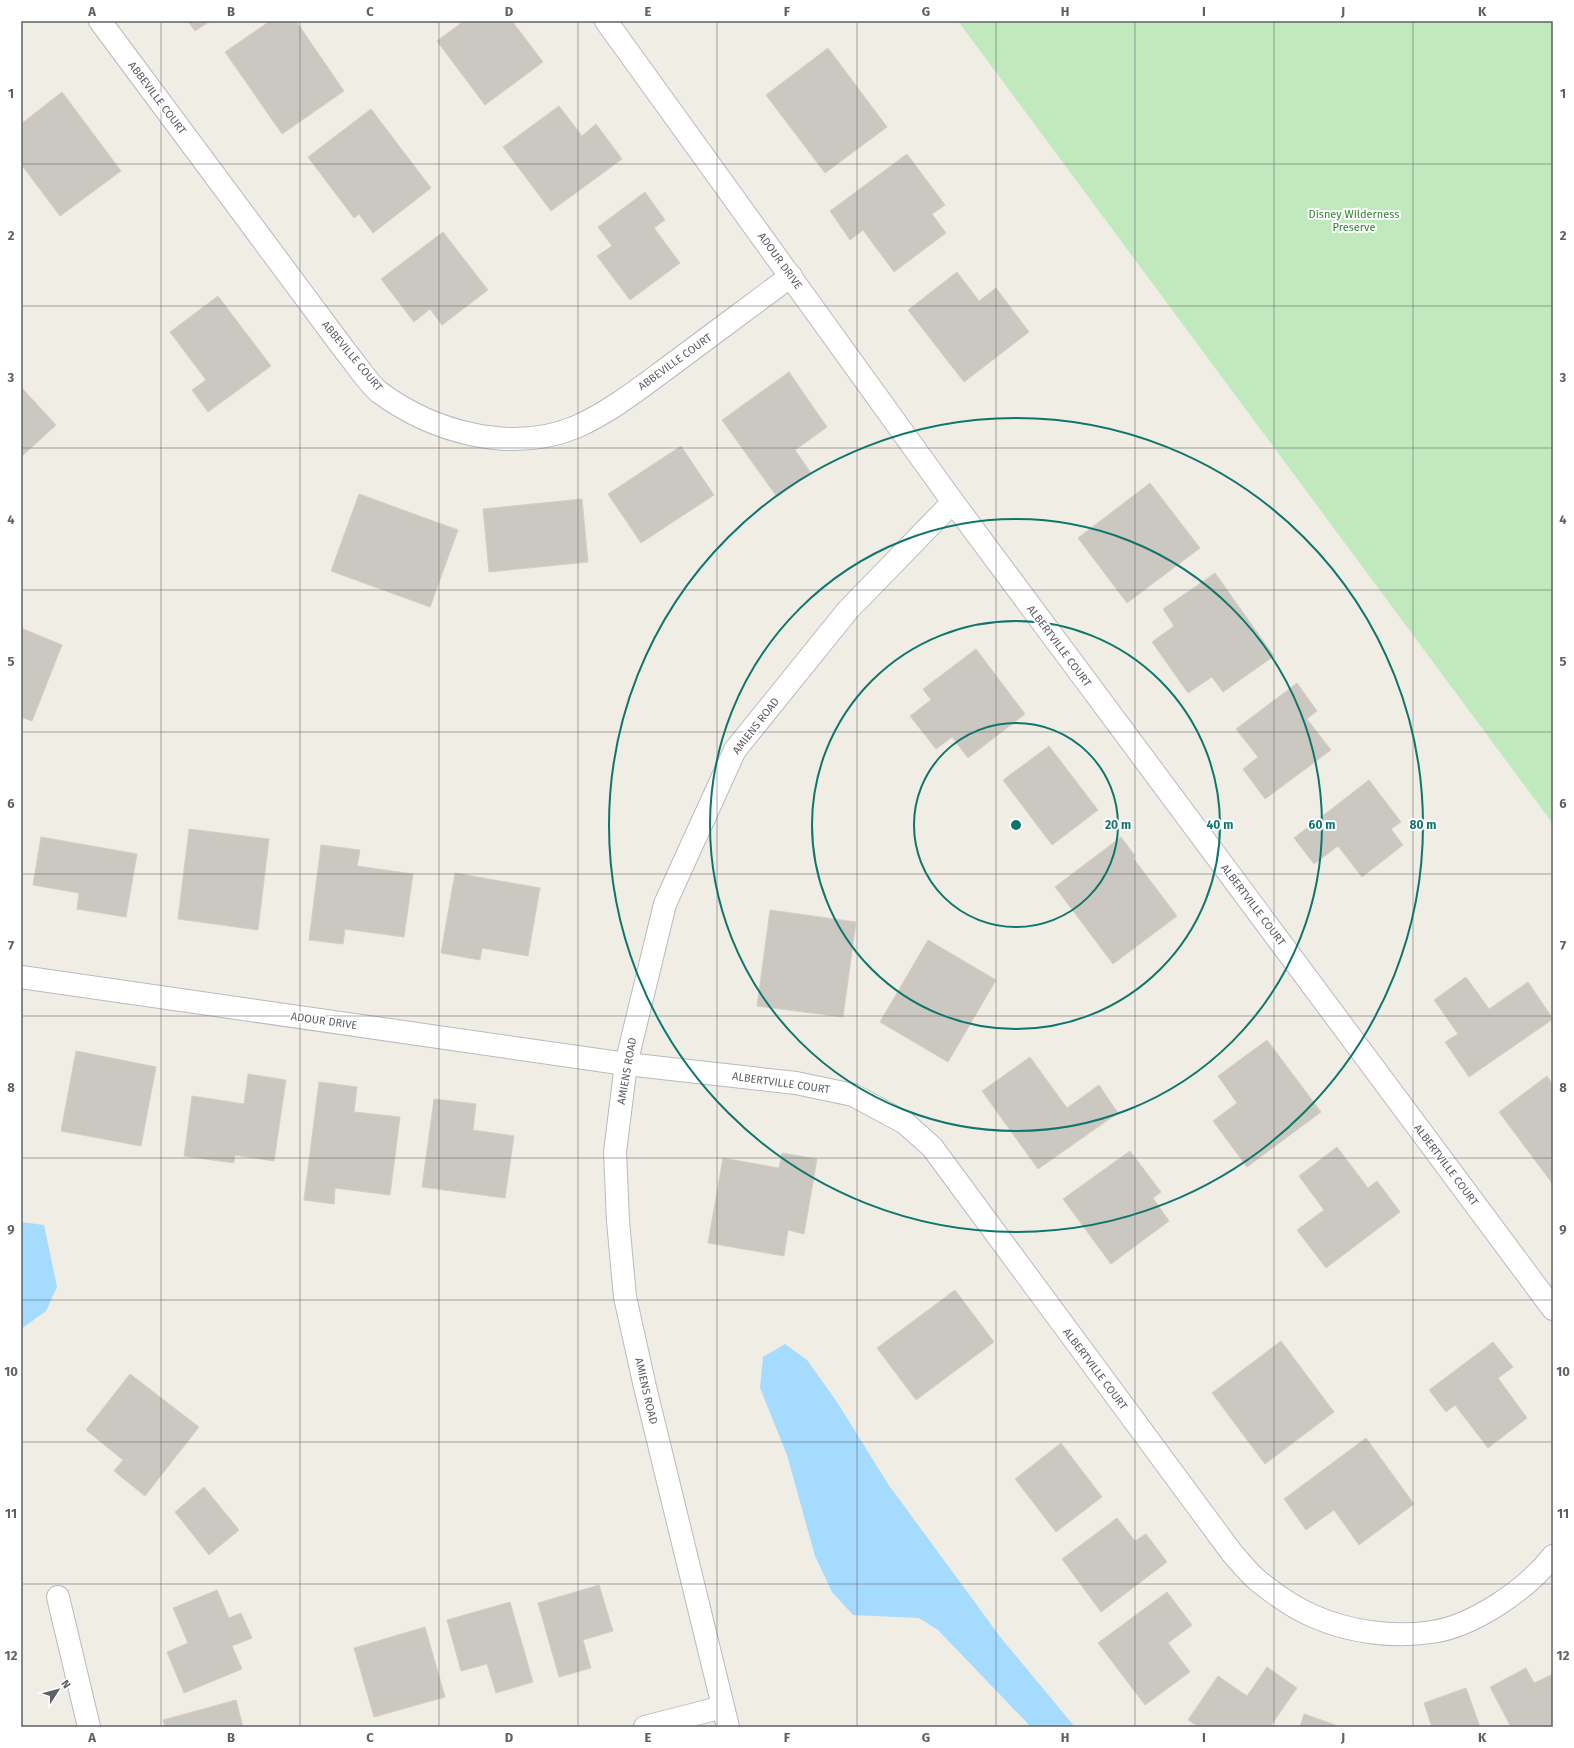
<svg xmlns="http://www.w3.org/2000/svg" width="1574" height="1748" font-family="'Fira Sans',sans-serif">
  <rect width="100%" height="100%" fill="#f0ede4"/>
  <polygon fill="#c0eabe" points="958,21 1553,21 1553,824"/>
  <g fill="#a5dbff">
    <polygon points="21,1222 44,1225 57,1287 46,1311 21,1329"/>
    <polygon points="785,1344 807,1360 837,1402 888,1484 1001,1638 1075,1727 1031,1727 938,1630 919,1618 853,1615 832,1592 815,1556 787,1455 760,1388 763,1357"/>
  </g>
  <g fill="#cbc8c1" stroke="#d6cfc2">
    <polygon points="188,21 210,21 195,31"/>
    <polygon points="270,21 296,21 344,91 282,134 225,52"/>
    <polygon points="464,21 512,21 543,62 485,105 437,41"/>
    <polygon points="828,48 887,127 825,173 766,95"/>
    <polygon points="62,92 121,171 60,216 21,164 21,124"/>
    <polygon points="559,106 582,136 596,124 622,159 551,211 503,147"/>
    <polygon points="371,109 431,188 373,233 359,214 354,218 308,157"/>
    <polygon points="907,154 945,205 932,214 946,233 894,272 863,230 850,240 830,211"/>
    <polygon points="645,192 665,220 654,228 680,263 630,300 597,256 612,246 598,227"/>
    <polygon points="443,232 488,290 442,325 430,309 414,322 381,279"/>
    <polygon points="957,272 979,301 996,288 1029,332 964,382 908,310"/>
    <polygon points="218,296 271,366 208,412 192,390 206,380 170,332"/>
    <polygon points="789,372 827,427 795,450 811,473 777,497 722,420"/>
    <polygon points="21,387 56,425 21,457"/>
    <polygon points="681,446 714,495 641,543 608,494"/>
    <polygon points="1150,483 1200,548 1127,603 1078,538"/>
    <polygon points="359,494 458,530 430,607 331,571"/>
    <polygon points="582,499 588,562 489,572 483,509"/>
    <polygon points="1215,573 1274,656 1223,692 1212,677 1188,693 1152,642 1174,626 1163,609"/>
    <polygon points="21,628 62,645 32,721 21,717"/>
    <polygon points="976,649 1025,714 968,758 952,737 936,749 910,716 931,700 923,689"/>
    <polygon points="1297,683 1317,711 1307,719 1331,750 1265,799 1243,769 1258,757 1236,729"/>
    <polygon points="1049,746 1098,810 1052,845 1003,780"/>
    <polygon points="1369,780 1401,822 1391,829 1403,845 1362,877 1338,846 1314,864 1294,838"/>
    <polygon points="189,829 269,839 258,930 178,919"/>
    <polygon points="41,837 137,854 126,917 77,909 79,893 33,885"/>
    <polygon points="1121,837 1135,856 1133,858 1177,916 1113,964 1055,887"/>
    <polygon points="321,845 360,850 357,866 413,874 404,937 345,929 343,944 309,940"/>
    <polygon points="455,873 540,888 528,956 482,948 480,960 441,953"/>
    <polygon points="770,910 856,922 843,1017 757,1006"/>
    <polygon points="928,940 996,980 948,1062 880,1022"/>
    <polygon points="1466,977 1489,1009 1528,982 1553,1019 1469,1077 1445,1042 1458,1034 1434,1000"/>
    <polygon points="1267,1040 1321,1112 1247,1167 1213,1121 1237,1103 1218,1076"/>
    <polygon points="76,1051 156,1067 141,1146 61,1131"/>
    <polygon points="1030,1057 1067,1108 1099,1085 1118,1113 1038,1169 982,1091"/>
    <polygon points="248,1074 286,1080 274,1161 235,1155 234,1163 184,1156 192,1096 244,1104"/>
    <polygon points="1547,1076 1553,1085 1552,1183 1499,1112"/>
    <polygon points="319,1082 357,1087 354,1112 400,1117 390,1195 335,1188 334,1204 304,1200"/>
    <polygon points="434,1099 476,1104 473,1130 514,1136 505,1198 422,1187"/>
    <polygon points="1337,1147 1368,1188 1377,1181 1400,1212 1326,1268 1297,1230 1324,1210 1299,1176"/>
    <polygon points="1130,1151 1161,1192 1153,1198 1169,1221 1111,1264 1063,1199"/>
    <polygon points="782,1153 817,1159 804,1234 788,1230 784,1256 708,1243 723,1158 779,1168"/>
    <polygon points="955,1290 994,1342 916,1400 877,1348"/>
    <polygon points="1281,1341 1334,1412 1265,1464 1212,1393"/>
    <polygon points="1493,1342 1513,1367 1498,1378 1527,1418 1488,1448 1455,1405 1446,1412 1429,1390"/>
    <polygon points="130,1374 199,1427 145,1496 114,1471 123,1460 86,1430"/>
    <polygon points="1366,1438 1414,1504 1359,1545 1334,1510 1306,1530 1284,1499"/>
    <polygon points="1061,1443 1102,1497 1056,1532 1015,1479"/>
    <polygon points="204,1487 239,1530 209,1555 175,1512"/>
    <polygon points="1117,1518 1135,1541 1146,1534 1167,1562 1101,1612 1062,1559"/>
    <polygon points="599,1585 613,1631 583,1640 591,1668 559,1677 538,1603"/>
    <polygon points="217,1590 229,1618 241,1613 252,1638 232,1646 242,1669 184,1693 167,1652 188,1643 173,1608"/>
    <polygon points="1167,1592 1192,1625 1168,1643 1190,1672 1145,1705 1098,1643"/>
    <polygon points="510,1602 533,1682 496,1693 487,1664 461,1671 447,1620"/>
    <polygon points="425,1627 445,1697 374,1717 354,1648"/>
    <polygon points="1267,1667 1297,1688 1270,1727 1199,1727 1188,1720 1218,1676 1247,1696"/>
    <polygon points="1526,1668 1534,1683 1553,1674 1553,1727 1511,1727 1490,1687"/>
    <polygon points="1466,1688 1480,1727 1432,1727 1424,1703"/>
    <polygon points="236,1700 243,1727 165,1727 163,1720"/>
    <polygon points="1304,1714 1341,1727 1300,1727"/>
  </g>
  <g fill="none" stroke-linecap="round" stroke-linejoin="round">
    <g stroke="#b7bbbf" stroke-width="24">
      <g id="minor">
        <path d="M100 21 346 352C356 364 368 383 379 392 433 432 511 454 576 427 610 412 640 388 670 366 710 336 751 306 791 276"/>
        <polyline points="606,21 953,502 1553,1309"/>
        <path d="M21 977 626 1064 796 1083 853 1095 905 1123 932 1147 1232 1553C1240 1562 1248 1572 1257 1580 1273 1593 1294 1608 1313 1616 1349 1632 1393 1638 1432 1632 1474 1626 1527 1589 1553 1556"/>
        <polyline points="58,1597 89,1727"/>
        <polyline points="645,1727 723,1707"/>
        <polyline points="728,1727 645,1387 625,1297 618,1221 615,1152 626,1064 665,904 735,750 848,610 953,502"/>
      </g>
    </g>
    <use href="#minor" stroke="#fff" stroke-width="22"/>
  </g>
  <path fill="none" stroke="#5c6166" stroke-width="1" stroke-opacity="0.55" d="M161 21V1727M300 21V1727M439 21V1727M578 21V1727M717 21V1727M857 21V1727M996 21V1727M1135 21V1727M1274 21V1727M1413 21V1727M21 164H1553M21 306H1553M21 448H1553M21 590H1553M21 732H1553M21 874H1553M21 1016H1553M21 1158H1553M21 1300H1553M21 1442H1553M21 1584H1553"/>
  <g fill="none" stroke="#0f766e" stroke-width="2">
    <circle cx="1016" cy="825" r="102"/>
    <circle cx="1016" cy="825" r="204"/>
    <circle cx="1016" cy="825" r="306"/>
    <circle cx="1016" cy="825" r="407"/>
  </g>
  <g text-anchor="middle" dominant-baseline="central" stroke-width="4" stroke-linejoin="round" paint-order="stroke">
    <g font-size="11" fill="#5c6166" stroke="#fff">
      <text transform="translate(157 98) rotate(53)">ABBEVILLE COURT</text>
      <text transform="translate(780 261) rotate(54)">ADOUR DRIVE</text>
      <text transform="translate(352 356) rotate(50)">ABBEVILLE COURT</text>
      <text transform="translate(675 362) rotate(-36)">ABBEVILLE COURT</text>
      <text transform="translate(1059 646) rotate(53)">ALBERTVILLE COURT</text>
      <text transform="translate(756 726) rotate(-52)">AMIENS ROAD</text>
      <text transform="translate(1253 905) rotate(53)">ALBERTVILLE COURT</text>
      <text transform="translate(324 1021) rotate(8)">ADOUR DRIVE</text>
      <text transform="translate(627 1071) rotate(-80)">AMIENS ROAD</text>
      <text transform="translate(781 1083) rotate(8)">ALBERTVILLE COURT</text>
      <text transform="translate(1446 1165) rotate(53)">ALBERTVILLE COURT</text>
      <text transform="translate(1095 1369) rotate(53)">ALBERTVILLE COURT</text>
      <text transform="translate(646 1391) rotate(77)">AMIENS ROAD</text>
    </g>
    <g font-size="11" fill="#2c852d" stroke="#fff">
      <text x="1354" y="214">Disney Wilderness<tspan x="1354" dy="13">Preserve</tspan></text>
    </g>
  </g>
  <circle cx="1016" cy="825" r="6" fill="#0f766e" stroke="#fff" stroke-width="2"/>
  <g font-size="12" text-anchor="middle" font-weight="bold" fill="#0f766e" stroke="#fff" stroke-width="4" stroke-linejoin="round" paint-order="stroke">
    <text x="1118" y="829">20 m</text>
    <text x="1220" y="829">40 m</text>
    <text x="1322" y="829">60 m</text>
    <text x="1423" y="829">80 m</text>
  </g>
  <rect width="1574" height="1748" fill="none" stroke="#ffffff" stroke-width="44"/>
  <g transform="translate(58 1690) rotate(54)" stroke="#ffffff" stroke-width="3" paint-order="stroke">
  <path d="M0-3L7 15L0 10L-7 15Z" fill="#5c6166"/>
  <text y="-6" font-size="11" font-weight="bold" text-anchor="middle" fill="#5c6166">N</text>
  </g>
  <rect x="22" y="22" width="1530" height="1704" fill="none" stroke="#5c6166" stroke-width="1.5"/>
  <g font-size="13" text-anchor="middle" font-weight="bold" fill="#5c6166">
    <text x="92" y="16">A</text>
    <text x="231" y="16">B</text>
    <text x="370" y="16">C</text>
    <text x="509" y="16">D</text>
    <text x="648" y="16">E</text>
    <text x="787" y="16">F</text>
    <text x="926" y="16">G</text>
    <text x="1065" y="16">H</text>
    <text x="1204" y="16">I</text>
    <text x="1343" y="16">J</text>
    <text x="1482" y="16">K</text>
    <text x="11" y="98">1</text>
    <text x="1563" y="98">1</text>
    <text x="11" y="240">2</text>
    <text x="1563" y="240">2</text>
    <text x="11" y="382">3</text>
    <text x="1563" y="382">3</text>
    <text x="11" y="524">4</text>
    <text x="1563" y="524">4</text>
    <text x="11" y="666">5</text>
    <text x="1563" y="666">5</text>
    <text x="11" y="808">6</text>
    <text x="1563" y="808">6</text>
    <text x="11" y="950">7</text>
    <text x="1563" y="950">7</text>
    <text x="11" y="1092">8</text>
    <text x="1563" y="1092">8</text>
    <text x="11" y="1234">9</text>
    <text x="1563" y="1234">9</text>
    <text x="11" y="1376">10</text>
    <text x="1563" y="1376">10</text>
    <text x="11" y="1518">11</text>
    <text x="1563" y="1518">11</text>
    <text x="11" y="1660">12</text>
    <text x="1563" y="1660">12</text>
    <text x="92" y="1742">A</text>
    <text x="231" y="1742">B</text>
    <text x="370" y="1742">C</text>
    <text x="509" y="1742">D</text>
    <text x="648" y="1742">E</text>
    <text x="787" y="1742">F</text>
    <text x="926" y="1742">G</text>
    <text x="1065" y="1742">H</text>
    <text x="1204" y="1742">I</text>
    <text x="1343" y="1742">J</text>
    <text x="1482" y="1742">K</text>
  </g>
</svg>
